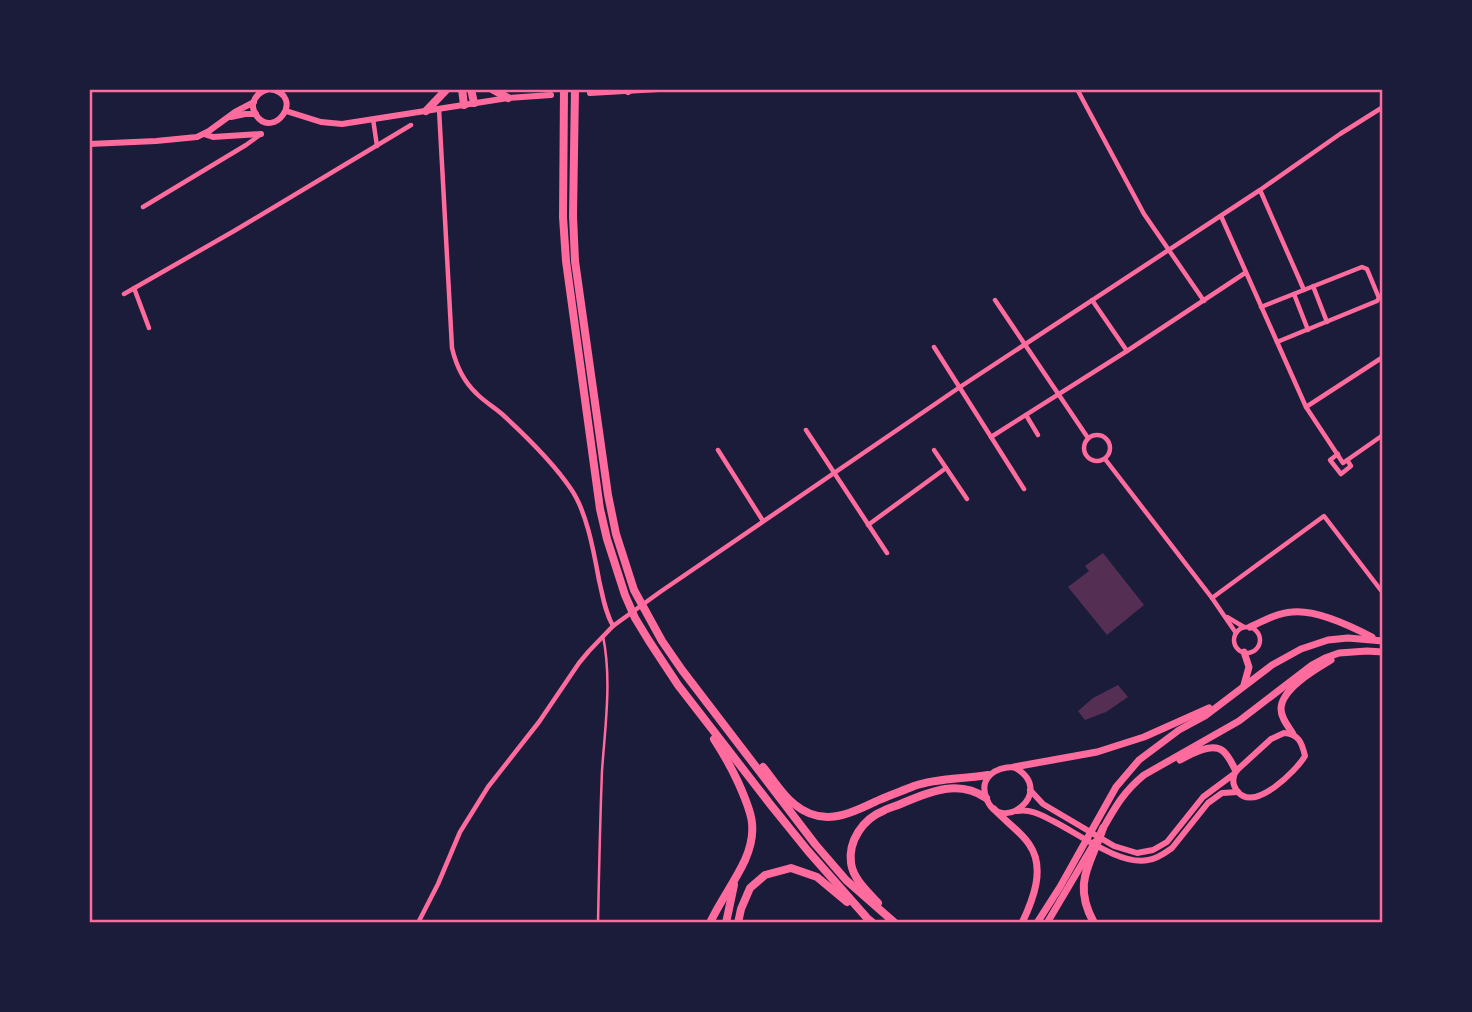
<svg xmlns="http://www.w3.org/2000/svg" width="1472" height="1012" font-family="Cabin,sans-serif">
  <rect width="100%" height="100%" fill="#1b1b3a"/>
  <g fill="#542f53">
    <polygon points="1103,553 1144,605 1107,635 1068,587 1089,571 1085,566"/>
    <polygon points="1118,685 1128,697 1106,712 1085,720 1078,711 1093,698"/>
  </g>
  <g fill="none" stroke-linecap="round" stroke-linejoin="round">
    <path stroke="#ff6b9d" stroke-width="2.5" d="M598 923C599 872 600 822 602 771 605 727 612 680 603 636"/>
    <g stroke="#ff6b9d" stroke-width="4.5">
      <polyline points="1077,89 1144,214 1204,301"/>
      <path d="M439 109 452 348C456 365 464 382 477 394 485 402 494 407 502 414 526 436 553 462 571 489 587 512 594 553 599 580 603 597 605 612 613 626"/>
      <polyline points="373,119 377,146"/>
      <polyline points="1260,190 1304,290"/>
      <polyline points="143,207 246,145 261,134"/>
      <polyline points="1221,216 1306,407 1343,463 1383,435"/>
      <polyline points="1313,286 1327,322"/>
      <polyline points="134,288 149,328"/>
      <polyline points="124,294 234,231 411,125"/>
      <polyline points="1294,294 1308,330"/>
      <polyline points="995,300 1088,438"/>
      <polyline points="1092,300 1127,351"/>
      <polyline points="1261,307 1362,267 1367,269 1379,298 1377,301 1277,342"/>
      <polyline points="934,347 1024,489"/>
      <polyline points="1306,407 1383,357"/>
      <polyline points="1026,415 1038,435"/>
      <polyline points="806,430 887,553"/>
      <circle cx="1097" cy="448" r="13"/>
      <polyline points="991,437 1127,351 1245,273"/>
      <polyline points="718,450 763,521"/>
      <polyline points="934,450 967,499"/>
      <polyline points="1338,454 1330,460 1341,474 1351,466 1347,460"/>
      <polyline points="1105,459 1212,598 1236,633"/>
      <polyline points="868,525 946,468"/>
      <polyline points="1212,598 1324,516 1383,593"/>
      <polyline points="1227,617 1244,627"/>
      <circle cx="1247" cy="640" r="13"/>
      <polyline points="418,923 438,884 460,832 488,787 539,722 579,663 589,651 613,626 660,592 960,387 1260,190 1340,134 1383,107"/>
    </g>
    <g stroke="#ff6b9d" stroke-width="6">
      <path d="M269 89C257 92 248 103 256 115 273 141 307 96 270 89"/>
      <polyline points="590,93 659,89"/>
      <polyline points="286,111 321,122 342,124 508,98 551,95"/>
      <polyline points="231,117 245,114 256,114"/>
      <polyline points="204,134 213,137 261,134"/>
      <polyline points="89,144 156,141 197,137 209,131 235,112 254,102"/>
      <path d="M1284 733C1299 734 1302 743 1305 756 1296 771 1255 812 1238 792 1232 785 1232 778 1236 771L1271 739Z"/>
      <path d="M1014 767C1059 791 999 838 986 797 979 777 996 767 1014 767Z"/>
      <polyline points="1030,790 1043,804 1114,846 1137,853 1153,850 1167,842 1203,797 1234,774"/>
      <path d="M1017 811C1032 809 1041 815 1053 821 1079 834 1121 866 1148 860 1157 859 1165 853 1172 848L1208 803 1222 793 1238 792"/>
    </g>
    <g stroke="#ff6b9d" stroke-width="7">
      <path d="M1250 627C1263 621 1277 613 1292 612 1316 609 1351 626 1372 637"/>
      <polyline points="1244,652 1249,667 1244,685"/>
      <path d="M1293 734C1288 726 1281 718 1281 709 1281 689 1316 669 1331 660"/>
      <path d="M1180 760C1191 754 1212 742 1223 751 1229 756 1232 764 1236 771"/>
      <polyline points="1014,767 1097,752 1144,737 1209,708"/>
      <path d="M994 809C1005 821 1020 831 1029 844 1046 868 1033 900 1022 923"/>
      <path d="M1101 832C1114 809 1123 792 1144 775L1239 721 1312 665 1325 658 1339 653 1367 651 1383 652"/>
      <polyline points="1037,923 1060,887 1116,787 1139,760 1179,730 1205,716 1272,665 1301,649 1328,640 1348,638 1383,641"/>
      <polyline points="1047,923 1095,842"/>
    </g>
    <g stroke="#ff6b9d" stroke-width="8">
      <polyline points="462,89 464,105"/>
      <polyline points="471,89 474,103"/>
      <polyline points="492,89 508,98"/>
      <polyline points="564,89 563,217 566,261 600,509 607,539 625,595 635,618 649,641 678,685 770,804 808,851 867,918 873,923"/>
      <polyline points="575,89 573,216 575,261 608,495 616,534 634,590 662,641 682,670 815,844 846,880 895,923"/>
      <polyline points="628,91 630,89"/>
      <polyline points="426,111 447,89"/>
      <path d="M763 767C773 779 782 795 794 804 823 828 849 814 879 800 890 795 902 791 914 786 937 778 964 779 988 775"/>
      <path d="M878 903C868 892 853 879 851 863 848 841 863 819 883 811 888 808 893 807 898 805 927 793 957 778 986 798"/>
      <path d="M710 923C720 901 735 882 745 860 759 829 751 811 738 782 731 767 723 753 714 739"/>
      <polyline points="726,923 734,885"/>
      <polyline points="738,923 741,909 750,888 765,875 791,868 817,877 847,902"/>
      <path d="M1094 923C1072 883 1090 866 1103 828"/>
    </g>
  </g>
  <rect width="1472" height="1012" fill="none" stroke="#1b1b3a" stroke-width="182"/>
  <rect x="91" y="91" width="1290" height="830" fill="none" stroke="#ff6b9d" stroke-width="2.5"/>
</svg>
